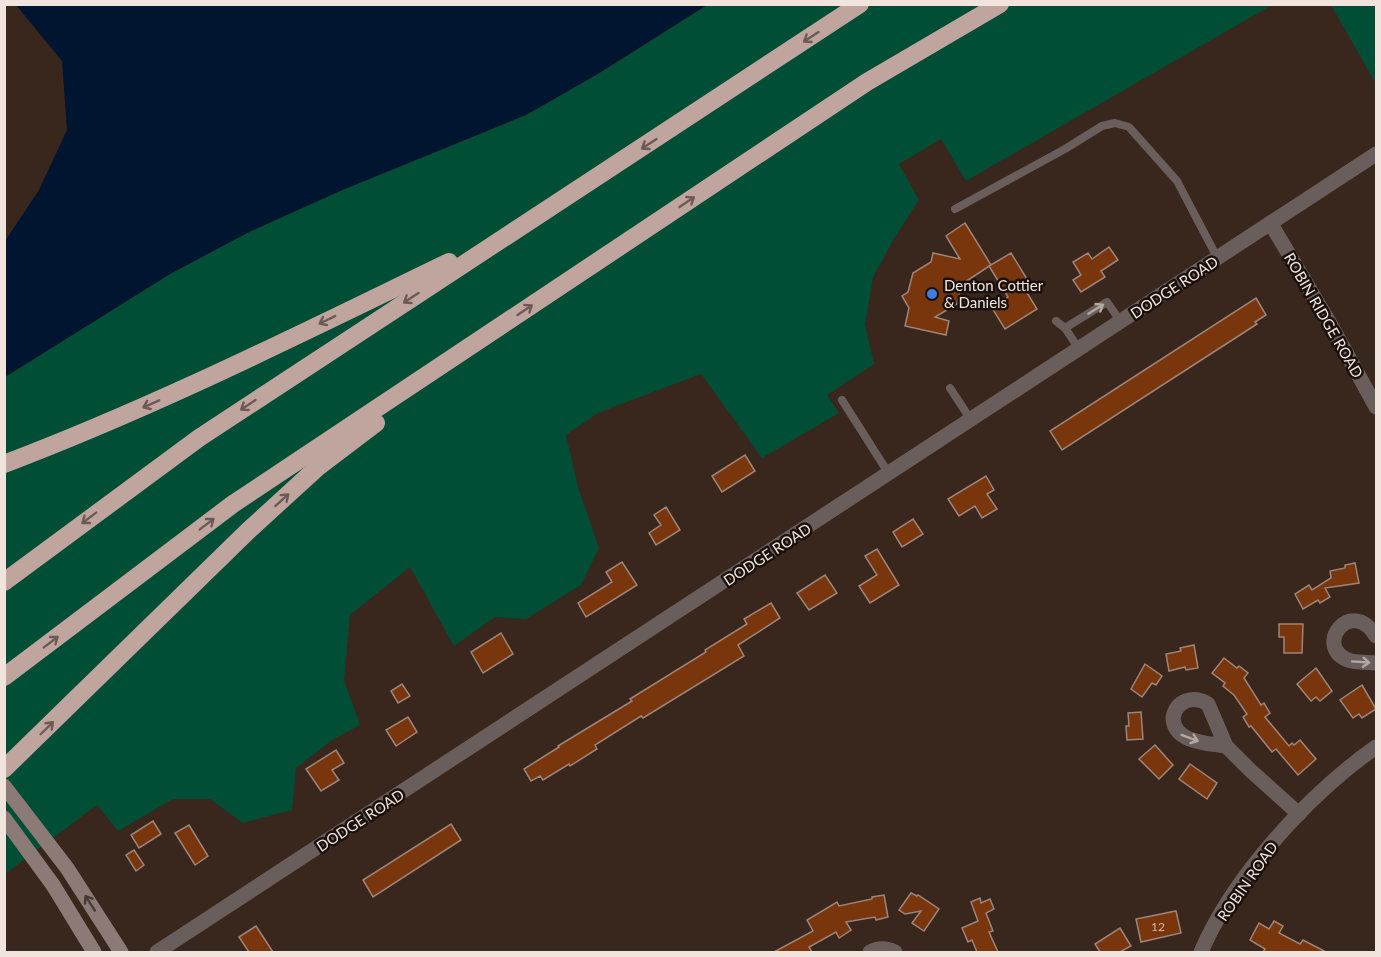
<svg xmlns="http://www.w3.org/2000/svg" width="1381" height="957" font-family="Lato,sans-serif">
  <rect width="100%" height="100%" fill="#39261c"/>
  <g fill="#014e36">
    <polygon points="707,5 1272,5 966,181 941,139 899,164 919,200 895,237 873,277 865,325 874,364 827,395 839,413 762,458 701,374 598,413 566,435 578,487 599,548 581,585 526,619 495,617 454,646 410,567 350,615 344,680 360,725 332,740 296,768 292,810 243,823 210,799 173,799 118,831 97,805 5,874 5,377 170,274 251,231 340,191 526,115 608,68"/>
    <polygon points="1331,5 1376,5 1376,84"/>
  </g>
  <polygon fill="#00152f" points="16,5 707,5 596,75 526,115 340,191 251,231 170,274 5,377 5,241 39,190 67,130 62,61"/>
  <g fill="#79360d" stroke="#9d857a" stroke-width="1.5">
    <polygon points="965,223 991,265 962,284 957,304 935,317 949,321 946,335 905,326 909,308 902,296 908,292 913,273 931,262 933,253 960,259 946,236"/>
    <polygon points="1109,247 1118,260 1101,271 1105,277 1081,292 1073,280 1081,275 1073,262 1088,253 1092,259"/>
    <polygon points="1011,253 1030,284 1024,288 1037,309 1005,329 992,308 1008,297 989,266"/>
    <polygon points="1256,298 1266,315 1255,322 1257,324 1062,450 1050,431"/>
    <polygon points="745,455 755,471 722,492 712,476"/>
    <polygon points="986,476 994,490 987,494 997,509 982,518 975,506 959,516 948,499"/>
    <polygon points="666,507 680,530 656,545 649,533 661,525 654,515"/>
    <polygon points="913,519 923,534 902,547 893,532"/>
    <polygon points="877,549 899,585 870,603 859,586 877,575 865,556"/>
    <polygon points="622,562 637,585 586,617 578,603 612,582 606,572"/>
    <polygon points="1355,563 1359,583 1325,588 1330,597 1320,603 1318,600 1303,609 1295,594 1309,585 1312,590 1331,578 1330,571 1345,568 1345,565"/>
    <polygon points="825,575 837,593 809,610 797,593"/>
    <polygon points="771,603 780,618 738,645 744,656 643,718 641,716 595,745 597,749 570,766 569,764 543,780 540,776 531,781 524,769 559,747 558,746 632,701 630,699 706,652 705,650 747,624 744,619"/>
    <polygon points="1279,624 1303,624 1302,653 1284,653 1284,637 1279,637"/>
    <polygon points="501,633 513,654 483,673 471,652"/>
    <polygon points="1194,645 1198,668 1186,670 1185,667 1169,671 1166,654 1181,651 1180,648"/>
    <polygon points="1224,658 1237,668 1239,666 1248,673 1244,678 1261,705 1264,703 1270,713 1265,717 1289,746 1292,743 1294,745 1300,740 1316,759 1298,775 1276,749 1272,752 1251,726 1249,727 1243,717 1247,714 1234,695 1223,686 1225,683 1212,673"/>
    <polygon points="1145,664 1162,676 1156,685 1152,683 1142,697 1131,689"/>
    <polygon points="1316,668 1332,691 1320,701 1316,697 1311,701 1297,684"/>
    <polygon points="402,684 410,696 398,703 391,691"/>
    <polygon points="1362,685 1376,709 1362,718 1359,714 1353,718 1340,700"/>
    <polygon points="1141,712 1143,739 1127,740 1126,726 1129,726 1128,713"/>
    <polygon points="408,717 417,732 396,746 386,730"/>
    <polygon points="1155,745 1173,765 1159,779 1139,759"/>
    <polygon points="336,750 344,763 332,770 339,780 321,791 306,769"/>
    <polygon points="1190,764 1217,783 1207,799 1179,779"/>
    <polygon points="153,821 161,834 139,848 131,835"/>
    <polygon points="451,824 461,840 373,897 363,880"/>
    <polygon points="189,825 208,856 195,865 175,833"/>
    <polygon points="134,850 144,865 136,871 126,855"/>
    <polygon points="911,893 917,896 918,895 939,909 924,931 912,923 921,911 905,914 899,910"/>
    <polygon points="884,895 888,917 876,920 875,917 846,922 851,930 839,938 836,932 809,947 812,952 774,952 813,931 807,920 837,902 839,906 872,899 872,897"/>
    <polygon points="980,898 981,903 990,899 994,909 986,913 993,931 989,932 998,952 977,952 972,940 968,942 962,928 978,921 971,902"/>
    <polygon points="1176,911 1181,933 1141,942 1136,919"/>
    <polygon points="1274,921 1283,926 1279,933 1300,944 1303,940 1326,952 1263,952 1265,949 1250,940 1259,923 1269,929"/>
    <polygon points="256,926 273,952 249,952 239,937"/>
    <polygon points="1120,928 1131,946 1120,952 1100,952 1095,944"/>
  </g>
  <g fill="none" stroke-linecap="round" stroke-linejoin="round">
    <g stroke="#695e5c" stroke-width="8">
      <polyline points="955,209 1065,149 1102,126 1115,123 1129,127 1177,181 1218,259"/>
      <polyline points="1056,321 1065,328 1079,349"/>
      <polyline points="1065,328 1107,302 1121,322"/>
      <polyline points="950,388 971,420"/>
      <polyline points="842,400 889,474"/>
    </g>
    <g stroke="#695e5c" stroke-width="15">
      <polyline points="1271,224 1332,327 1376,407"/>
      <path d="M1376 636C1351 596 1313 646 1348 660 1356 663 1368 662 1376 663"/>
      <path d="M1226 746C1208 743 1174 743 1173 718 1176 700 1194 695 1208 704L1226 746 1250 770 1299 814"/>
      <path d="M870 952C879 947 887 948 895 952"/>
      <path d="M1201 952C1233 877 1309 794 1376 747"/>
    </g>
    <polyline stroke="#695e5c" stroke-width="15" points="157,952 1376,154"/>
    <g stroke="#8c7a77" stroke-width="15">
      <polyline points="4,786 67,868 121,952"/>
      <polyline points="4,818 53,885 94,952"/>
    </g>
    <g stroke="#c0a49e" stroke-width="18">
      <path d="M4 464C157 406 302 333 449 262"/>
      <polyline points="4,582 199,438 860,4"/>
      <polyline points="4,677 233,504 867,82 1000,4"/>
      <polyline points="4,769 249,530 318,467 376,423"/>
    </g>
  </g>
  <defs><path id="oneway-shaft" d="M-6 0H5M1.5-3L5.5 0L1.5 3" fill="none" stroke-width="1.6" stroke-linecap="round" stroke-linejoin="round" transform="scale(1.5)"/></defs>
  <g stroke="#6d5a56">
    <use href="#oneway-shaft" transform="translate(811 37) rotate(147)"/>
    <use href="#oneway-shaft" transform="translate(649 144) rotate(147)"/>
    <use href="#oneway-shaft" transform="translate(687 202) rotate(-34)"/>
    <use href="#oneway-shaft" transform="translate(411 298) rotate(147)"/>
    <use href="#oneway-shaft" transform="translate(525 310) rotate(-34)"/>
    <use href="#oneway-shaft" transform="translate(327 320) rotate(154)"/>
    <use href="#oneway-shaft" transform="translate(151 404) rotate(156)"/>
    <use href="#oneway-shaft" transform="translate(248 405) rotate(146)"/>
    <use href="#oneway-shaft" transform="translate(282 500) rotate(-42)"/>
    <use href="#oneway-shaft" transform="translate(89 518) rotate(143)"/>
    <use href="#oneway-shaft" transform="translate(207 524) rotate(-37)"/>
    <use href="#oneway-shaft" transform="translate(51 642) rotate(-37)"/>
    <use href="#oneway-shaft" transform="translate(47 728) rotate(-44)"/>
  </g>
  <g stroke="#b4a8a3">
    <use href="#oneway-shaft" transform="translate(1096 309) rotate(-32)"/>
    <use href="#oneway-shaft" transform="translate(1361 662) rotate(4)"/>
    <use href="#oneway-shaft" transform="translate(1190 738) rotate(20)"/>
  </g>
  <use stroke="#483b37" href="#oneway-shaft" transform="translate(90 903) rotate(-123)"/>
  <circle fill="#3f7fe0" stroke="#1a110d" stroke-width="2" cx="932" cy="294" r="6"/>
  <g text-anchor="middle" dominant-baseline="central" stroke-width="5" stroke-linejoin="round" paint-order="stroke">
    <g font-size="12" fill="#d3b8a9">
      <text x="1158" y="926">12</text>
    </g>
    <g font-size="15" fill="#f1e4dd" stroke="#1a110d" text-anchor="start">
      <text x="944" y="285">Denton Cottier<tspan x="944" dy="17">&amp; Daniels</tspan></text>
    </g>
    <g font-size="15" fill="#f1e4dd" stroke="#1a110d">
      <text transform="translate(1174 287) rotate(-33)">DODGE ROAD</text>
      <text transform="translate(1324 315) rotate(60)">ROBIN RIDGE ROAD</text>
      <text transform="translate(767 554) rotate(-33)">DODGE ROAD</text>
      <text transform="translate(360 820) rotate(-33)">DODGE ROAD</text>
      <text transform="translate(1247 881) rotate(-55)">ROBIN ROAD</text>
    </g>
  </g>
  <rect width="1381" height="957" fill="none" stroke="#f1e4dd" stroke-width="12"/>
</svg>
